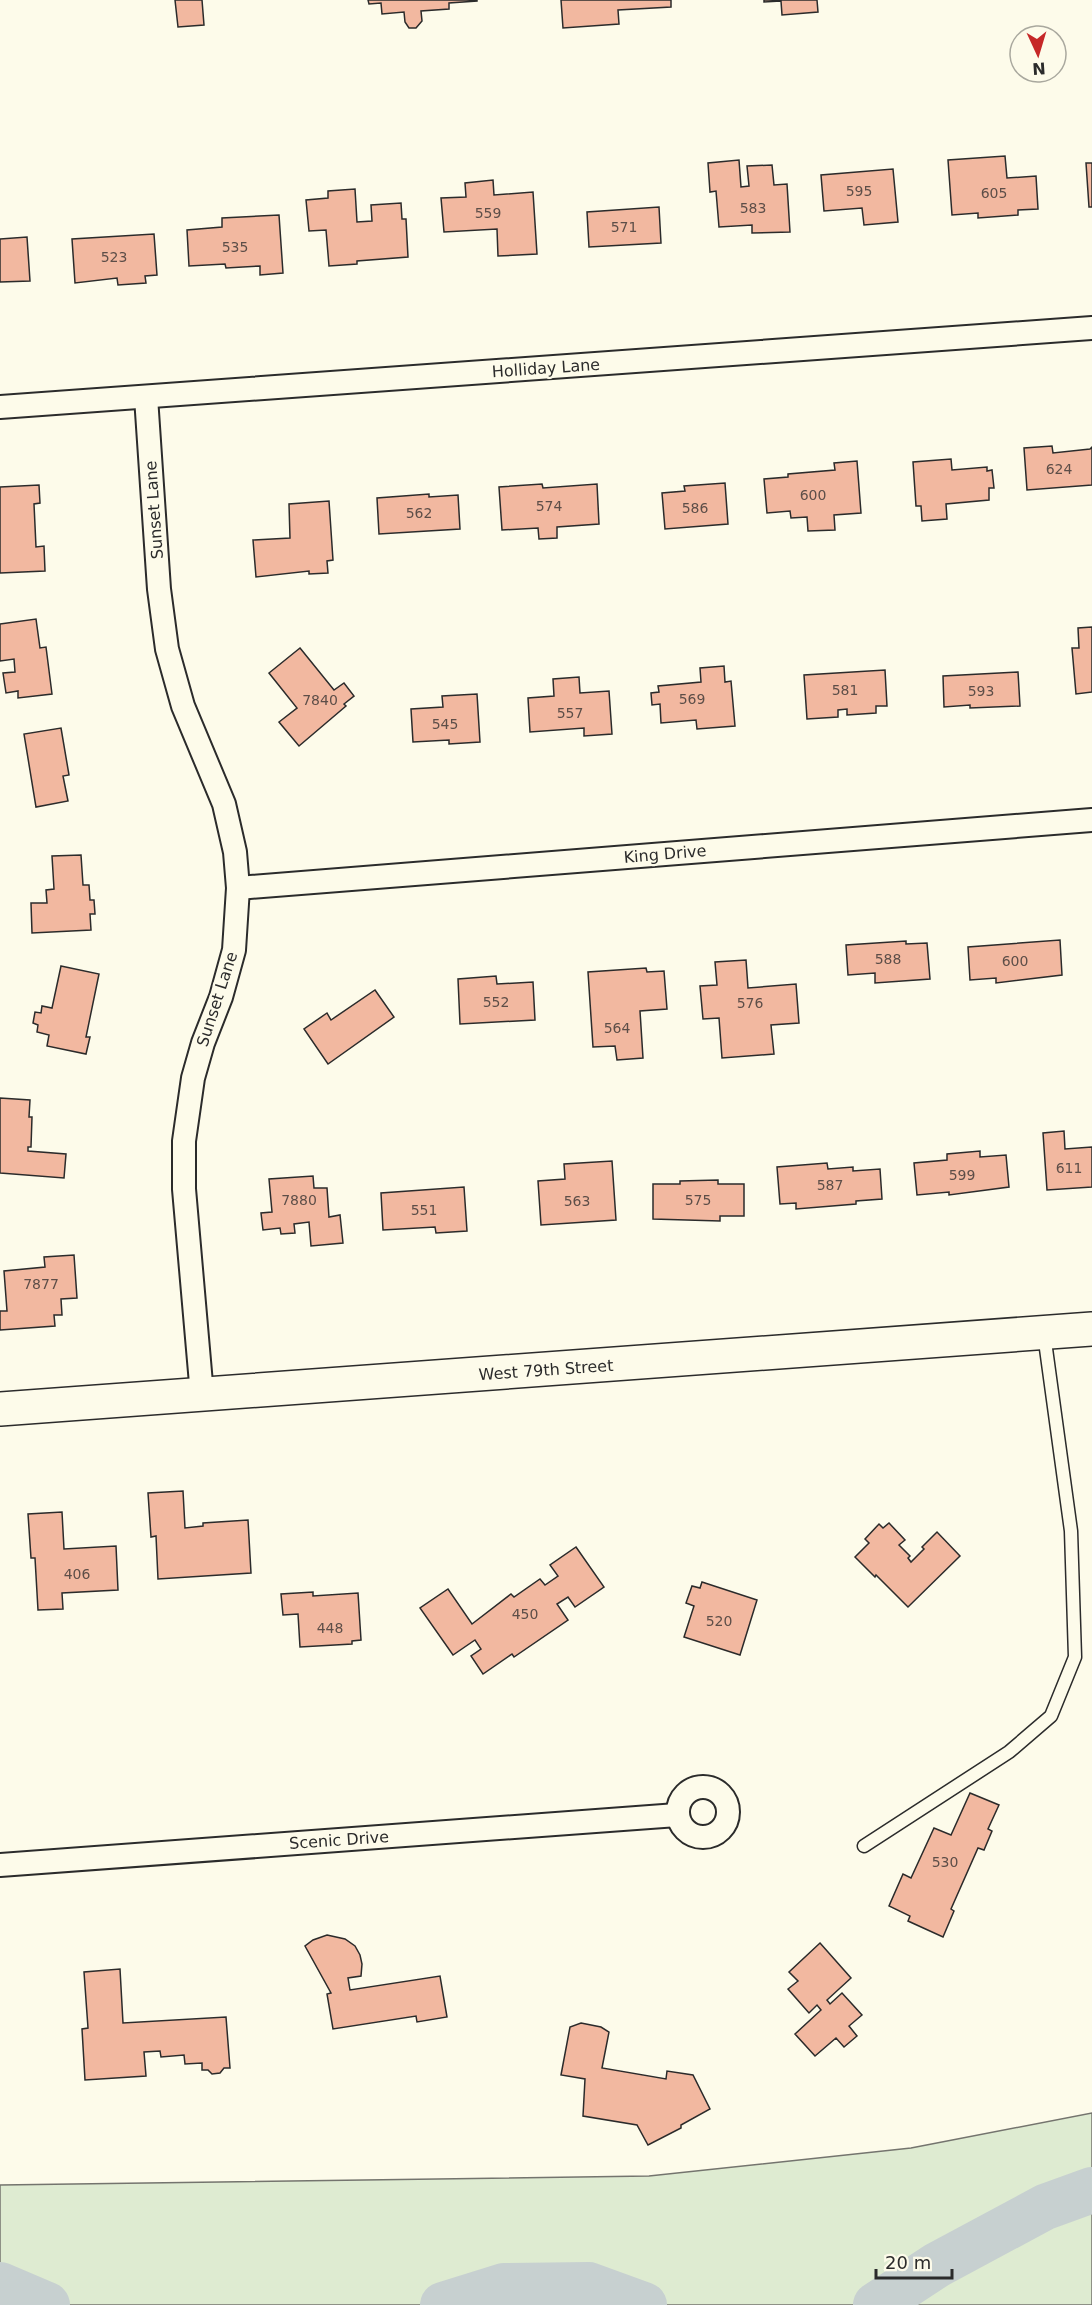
<svg xmlns="http://www.w3.org/2000/svg" width="1092" height="2305" font-family="'DejaVu Sans',sans-serif">
  <rect width="100%" height="100%" fill="#fdfbea"/>
  <polygon fill="#deebd1" stroke="#74746e" stroke-width="1.5" points="1092,2113 1092,2305 0,2305 0,2185 649,2176 911,2148"/>
  <g fill="none" stroke-linecap="round" stroke-linejoin="round">
    <g stroke="#c7d0d0" stroke-width="46">
      <polyline points="0,2285 47,2305"/>
      <polyline points="443,2305 504,2286 589,2285 644,2305"/>
      <polyline points="876,2305 937,2265 1045,2207 1092,2190"/>
    </g>
  </g>
  <g fill="#f2b8a0" stroke="#2b2b2b" stroke-width="1.5">
    <polygon points="175,0 202,0 204,25 178,27"/>
    <polygon points="368,0 477,0 477,1 449,3 449,9 421,11 422,21 416,28 409,28 405,22 404,12 382,14 381,3 369,4"/>
    <polygon points="561,0 671,0 671,7 618,10 619,24 563,28"/>
    <polygon points="764,0 817,0 818,12 782,15 781,1 764,2"/>
    <polygon points="1005,156 1007,178 1036,176 1038,209 1018,210 1018,215 978,218 978,213 952,215 948,160"/>
    <polygon points="739,160 741,187 749,186 747,166 772,165 774,185 787,184 790,232 752,233 752,225 719,227 716,191 710,192 708,163"/>
    <polygon points="1086,163 1092,163 1092,207 1089,207"/>
    <polygon points="893,169 898,222 864,225 862,208 824,211 821,175"/>
    <polygon points="493,180 494,195 533,192 537,254 498,256 497,229 444,232 441,198 466,197 465,183"/>
    <polygon points="355,189 357,222 372,221 371,205 401,203 402,219 406,219 408,257 357,261 357,264 329,266 326,230 309,231 306,200 328,198 328,191"/>
    <polygon points="659,207 661,243 589,247 587,212"/>
    <polygon points="279,215 283,273 260,275 260,266 226,268 225,264 189,266 187,230 222,227 222,218"/>
    <polygon points="154,234 157,275 145,276 146,283 118,285 117,278 75,283 72,239"/>
    <polygon points="27,237 30,281 0,282 0,239"/>
    <polygon points="1052,446 1053,453 1090,449 1092,447 1092,485 1027,490 1024,448"/>
    <polygon points="951,459 952,470 987,467 987,471 992,470 994,488 989,488 989,500 946,504 947,519 922,521 921,506 916,506 913,462"/>
    <polygon points="857,461 861,513 834,515 835,530 808,531 807,517 791,518 790,511 767,513 764,479 788,477 788,474 835,470 834,463"/>
    <polygon points="725,483 728,524 665,529 662,493 685,491 684,486"/>
    <polygon points="542,484 543,488 597,484 599,524 557,527 557,538 539,539 538,528 502,530 499,487"/>
    <polygon points="39,485 40,503 34,504 36,547 44,546 45,571 0,573 0,487"/>
    <polygon points="429,494 429,497 458,495 460,529 379,534 377,498"/>
    <polygon points="329,501 333,560 327,561 328,573 309,574 309,571 256,577 253,540 290,538 289,504"/>
    <polygon points="36,619 40,648 46,647 52,694 18,698 18,691 6,693 3,673 15,672 14,659 0,661 0,624"/>
    <polygon points="1092,627 1092,692 1076,694 1072,648 1079,648 1078,628"/>
    <polygon points="300,648 334,690 344,683 354,696 344,704 346,706 299,746 279,722 297,708 269,673"/>
    <polygon points="724,666 725,682 731,681 735,726 697,729 696,720 661,723 660,704 652,705 651,693 659,692 658,686 701,682 700,668"/>
    <polygon points="885,670 887,706 876,706 876,713 847,715 847,709 838,710 838,717 807,719 804,675"/>
    <polygon points="1018,672 1020,706 970,708 970,705 944,707 943,676"/>
    <polygon points="579,677 580,693 609,691 612,734 584,736 584,728 530,732 528,698 554,696 553,679"/>
    <polygon points="477,694 480,742 449,744 449,740 413,742 411,709 443,707 442,696"/>
    <polygon points="61,728 69,775 63,776 68,801 36,807 24,734"/>
    <polygon points="81,855 83,885 89,885 90,900 94,900 95,914 90,914 91,930 32,933 31,903 47,903 46,890 54,889 52,856"/>
    <polygon points="1060,940 1062,975 996,983 996,978 970,980 968,947"/>
    <polygon points="906,941 906,944 927,943 930,979 875,983 875,973 848,975 846,945"/>
    <polygon points="746,960 748,988 796,984 799,1023 771,1025 774,1054 722,1058 719,1018 703,1019 700,986 717,985 715,962"/>
    <polygon points="61,966 99,974 86,1037 90,1037 86,1054 47,1046 49,1035 37,1032 38,1025 33,1023 35,1012 41,1013 42,1006 52,1008"/>
    <polygon points="646,968 647,972 664,971 667,1009 640,1011 643,1058 617,1060 615,1046 593,1047 588,972"/>
    <polygon points="496,976 497,984 533,982 535,1020 460,1024 458,979"/>
    <polygon points="375,990 394,1017 328,1064 304,1029 327,1013 331,1020"/>
    <polygon points="0,1098 30,1100 29,1117 32,1117 31,1147 28,1147 28,1151 66,1154 64,1178 0,1173"/>
    <polygon points="1064,1131 1065,1149 1092,1147 1092,1187 1047,1190 1043,1133"/>
    <polygon points="980,1151 980,1157 1006,1155 1009,1187 949,1195 949,1192 917,1195 914,1163 947,1160 947,1154"/>
    <polygon points="612,1161 616,1220 541,1225 538,1181 565,1179 564,1164"/>
    <polygon points="827,1163 828,1169 853,1167 853,1171 880,1169 882,1199 856,1201 856,1204 796,1209 796,1203 780,1204 777,1167"/>
    <polygon points="313,1176 314,1188 327,1188 329,1217 340,1215 343,1243 311,1246 309,1222 294,1224 295,1233 281,1234 280,1228 263,1230 261,1213 272,1212 269,1179"/>
    <polygon points="718,1180 718,1184 744,1184 744,1216 720,1216 720,1221 653,1219 653,1184 680,1184 680,1181"/>
    <polygon points="464,1187 467,1231 436,1233 435,1227 383,1230 381,1193"/>
    <polygon points="74,1255 77,1298 61,1299 62,1315 54,1315 55,1326 0,1330 0,1311 7,1311 4,1271 45,1267 44,1257"/>
    <polygon points="183,1491 185,1528 203,1526 203,1523 248,1520 251,1573 158,1579 156,1536 151,1537 148,1493"/>
    <polygon points="62,1512 64,1549 116,1546 118,1590 62,1593 63,1609 38,1610 35,1558 31,1558 28,1514"/>
    <polygon points="889,1523 905,1540 899,1545 910,1556 908,1558 911,1562 924,1549 922,1547 937,1532 960,1556 908,1607 876,1575 875,1577 855,1557 869,1543 865,1539 879,1524 883,1528"/>
    <polygon points="576,1547 604,1587 575,1607 568,1597 557,1604 568,1620 514,1657 512,1654 483,1674 471,1656 481,1649 475,1640 453,1655 420,1608 448,1589 472,1624 511,1594 514,1597 540,1579 545,1585 558,1576 550,1565"/>
    <polygon points="702,1582 757,1600 740,1655 684,1637 694,1606 686,1603 692,1586 700,1588"/>
    <polygon points="313,1592 313,1596 358,1593 361,1640 352,1641 352,1644 300,1647 298,1614 283,1615 281,1594"/>
    <polygon points="970,1793 999,1805 988,1829 992,1831 984,1850 978,1848 951,1909 954,1911 943,1937 908,1921 910,1916 889,1906 903,1874 911,1878 934,1828 951,1835"/>
    <polygon points="327,1935 345,1939 355,1946 360,1955 362,1964 361,1976 348,1978 350,1990 440,1976 447,2017 417,2022 416,2016 333,2029 327,1994 331,1993 305,1946 313,1940"/>
    <polygon points="820,1943 851,1978 827,2000 830,2004 842,1993 862,2015 849,2026 857,2036 844,2047 836,2038 815,2056 795,2034 821,2010 817,2005 809,2013 788,1989 798,1981 789,1972"/>
    <polygon points="120,1969 123,2023 226,2017 230,2068 224,2068 220,2073 212,2074 208,2070 202,2070 202,2063 185,2064 184,2055 161,2057 160,2051 144,2052 146,2076 85,2080 82,2029 88,2028 84,1972"/>
    <polygon points="581,2023 601,2027 609,2032 602,2068 666,2079 667,2071 693,2075 710,2109 681,2125 681,2128 648,2145 637,2125 583,2116 585,2079 561,2075 570,2027"/>
  </g>
  <g fill="none" stroke-linecap="round" stroke-linejoin="round">
    <g stroke="#2b2b2b" stroke-width="15">
      <polyline id="service" points="864,1846 1009,1752 1051,1716 1075,1657 1071,1531 1044,1334"/>
    </g>
    <g stroke="#2b2b2b" stroke-width="26">
      <g id="minor">
        <polyline points="146,397 159,589 167,649 183,706 224,804 235,852 238,888 234,950 221,997 203,1043 193,1078 184,1141 184,1189 202,1395"/>
        <polyline points="0,407 1092,328"/>
        <polyline points="238,888 1092,820"/>
        <circle cx="703" cy="1812" r="25"/>
        <polyline points="0,1865 677,1815"/>
      </g>
    </g>
    <g stroke="#2b2b2b" stroke-width="36">
      <polyline id="secondary" points="0,1409 1092,1329"/>
    </g>
    <use href="#service" stroke="#fdfbea" stroke-width="12"/>
    <use href="#minor" stroke="#fdfbea" stroke-width="22"/>
    <use href="#secondary" stroke="#fdfbea" stroke-width="33"/>
  </g>
  <g text-anchor="middle" dominant-baseline="central" stroke-width="4.5" stroke-linejoin="round" paint-order="stroke">
    <g font-size="14" fill="#5d4e48">
      <text x="859" y="191">595</text>
      <text x="994" y="193">605</text>
      <text x="753" y="208">583</text>
      <text x="488" y="213">559</text>
      <text x="624" y="227">571</text>
      <text x="235" y="247">535</text>
      <text x="114" y="257">523</text>
      <text x="1059" y="469">624</text>
      <text x="813" y="495">600</text>
      <text x="549" y="506">574</text>
      <text x="695" y="508">586</text>
      <text x="419" y="513">562</text>
      <text x="845" y="690">581</text>
      <text x="981" y="691">593</text>
      <text x="692" y="699">569</text>
      <text x="320" y="700">7840</text>
      <text x="570" y="713">557</text>
      <text x="445" y="724">545</text>
      <text x="888" y="959">588</text>
      <text x="1015" y="961">600</text>
      <text x="496" y="1002">552</text>
      <text x="750" y="1003">576</text>
      <text x="617" y="1028">564</text>
      <text x="1069" y="1168">611</text>
      <text x="962" y="1175">599</text>
      <text x="830" y="1185">587</text>
      <text x="299" y="1200">7880</text>
      <text x="698" y="1200">575</text>
      <text x="577" y="1201">563</text>
      <text x="424" y="1210">551</text>
      <text x="41" y="1284">7877</text>
      <text x="77" y="1574">406</text>
      <text x="525" y="1614">450</text>
      <text x="719" y="1621">520</text>
      <text x="330" y="1628">448</text>
      <text x="945" y="1862">530</text>
    </g>
    <g font-size="16" fill="#2b2b2b" stroke="#fdfbea">
      <text transform="translate(546 368) rotate(-4)">Holliday Lane</text>
      <text transform="translate(154 510) rotate(-94)">Sunset Lane</text>
      <text transform="translate(665 854) rotate(-5)">King Drive</text>
      <text transform="translate(217 999) rotate(-72)">Sunset Lane</text>
      <text transform="translate(546 1370) rotate(-4)">West 79th Street</text>
      <text transform="translate(339 1840) rotate(-4)">Scenic Drive</text>
    </g>
  </g>
  <g transform="translate(1038 54) rotate(176)"><circle r="28" fill="#fdfbea" stroke="#a9a89e" stroke-width="1.5"/>
  <path d="M0-4.5L10 22L0 15L-10 22Z" fill="#c62828"/>
  <text y="-9" font-size="16" font-weight="bold" text-anchor="middle" fill="#2b2b2b">N</text>
  </g>
  <path d="M876 2269v9h76v-9" fill="none" stroke="#2b2b2b" stroke-width="3"/>
  <text x="885" y="2269" font-size="18" fill="#2b2b2b" stroke="#fdfbea" stroke-width="4.5" paint-order="stroke">20 m</text>
</svg>
